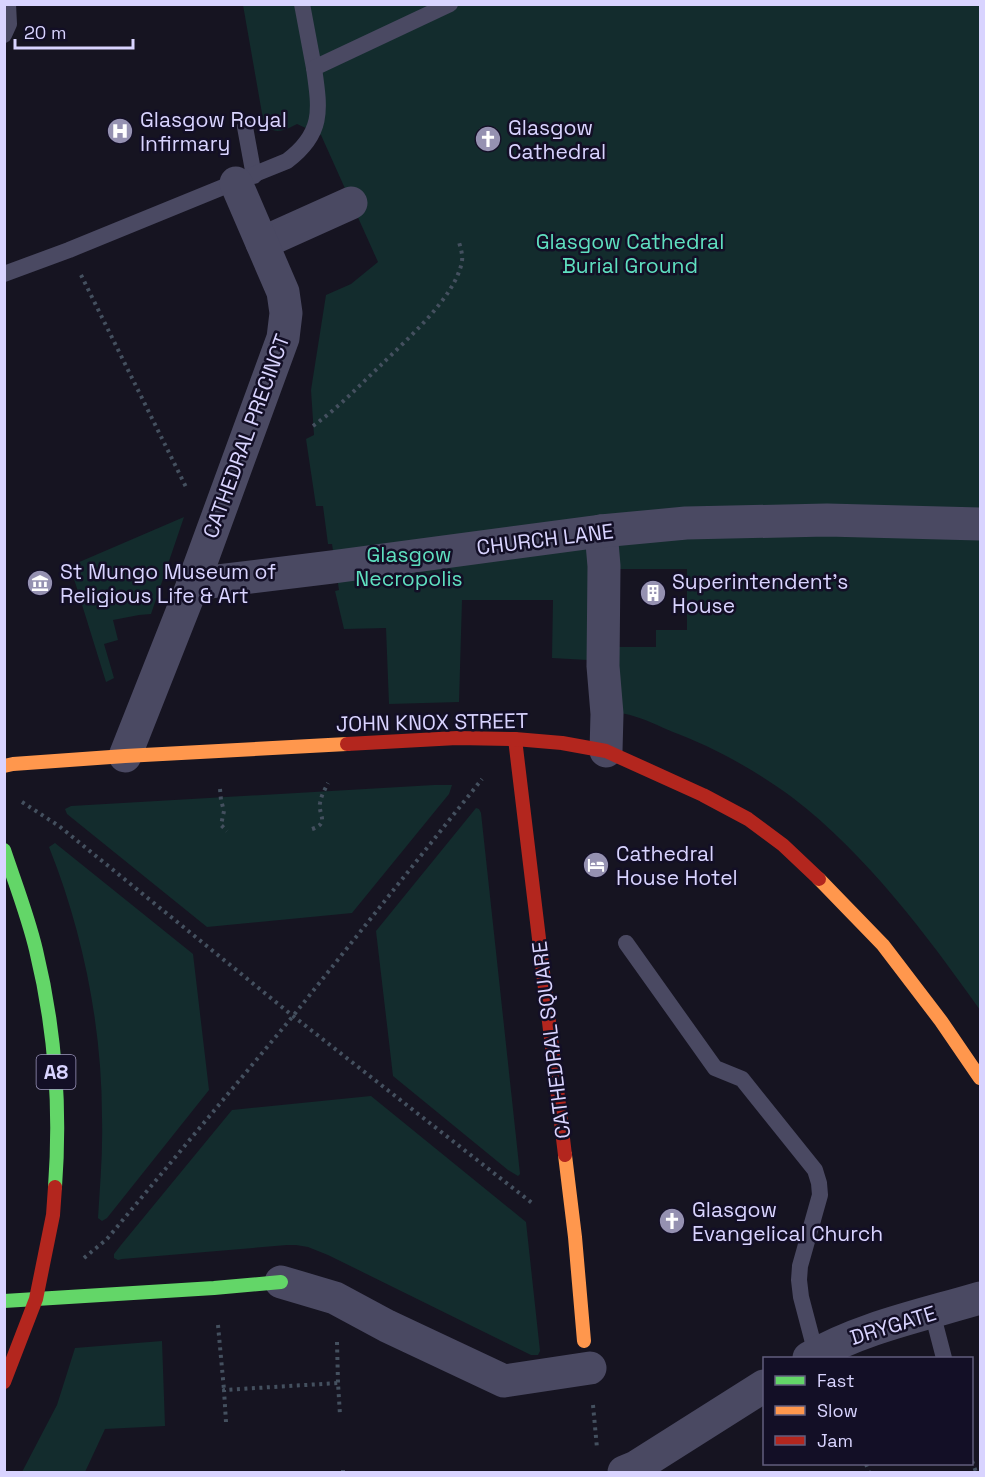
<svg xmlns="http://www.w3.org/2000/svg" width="985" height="1477" font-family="'Space Grotesk',sans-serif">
  <rect width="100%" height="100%" fill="#161421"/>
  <g fill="#132c2d" fill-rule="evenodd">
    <path d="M243 5H980V1010C927 935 866 854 793 798 758 772 714 747 673 732 659 726 645 719 630 715 619 712 606 712 594 710L588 660 552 658 553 600H462L459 702 389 704 386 628 344 629 335 591 339 590 332 544H328L323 506H316L306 439 314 435 311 390 326 295 351 284 378 262 321 135 297 124C284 131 271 137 263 119ZM619 569H687V630H656V647H614Z"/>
    <polygon points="184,517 151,614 139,615 113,620 118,640 104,644 114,678 106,682 70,566"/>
    <polygon points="434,785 452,785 449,794 352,913 207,927 67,814 65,809 71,806"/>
    <polygon points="476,808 479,809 481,813 520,1174 518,1176 508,1170 393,1076 376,931"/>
    <path d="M55 843 193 954 209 1090 107 1218 102 1221 98 1218C100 1185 103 1152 102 1118 102 1026 83 932 49 847Z"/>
    <polygon points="371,1096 526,1222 540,1351 538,1355 531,1355 328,1255 308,1247 296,1245 287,1245 122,1259 118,1260 114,1258 114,1254 121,1245 232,1110"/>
    <polygon points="162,1341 165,1426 105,1429 85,1472 22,1472 57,1405 75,1348"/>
  </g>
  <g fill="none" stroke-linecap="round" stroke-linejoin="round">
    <g stroke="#44505f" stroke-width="4" stroke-dasharray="3 4.5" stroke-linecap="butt">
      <polyline points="81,275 187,489"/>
      <path d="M313 426C338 408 359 386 381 365 406 340 456 297 462 261 463 254 460 246 458 239"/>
      <polyline points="220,789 221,800 224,811 221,825 227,831"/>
      <polyline points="22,802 59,826 293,1016 532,1203"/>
      <path d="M312 829C330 823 318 815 320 803 321 796 325 789 328 783"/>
      <polyline points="84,1258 107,1239 293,1016 482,779"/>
      <polyline points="218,1325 224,1390"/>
      <polyline points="337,1342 338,1383"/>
      <polyline points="593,1405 597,1448"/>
      <polyline points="226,1422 224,1390 338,1383 340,1415"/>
      <polyline points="972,1461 976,1472"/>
      <polyline points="866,1464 869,1472"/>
      <polyline points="343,1470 343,1472"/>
    </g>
    <g stroke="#4a4962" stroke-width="16">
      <polyline points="302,4 314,68"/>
      <polyline points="4,35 9,24 8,4"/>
      <polyline points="245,127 254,176"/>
      <path d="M4 274 69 250 287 161C324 133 320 110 314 68L450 4"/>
      <polyline points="626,943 715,1068 742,1079 815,1170 819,1183 820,1195 800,1266 799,1280 801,1297 816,1354"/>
      <polyline points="932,1312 944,1358"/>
    </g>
    <g stroke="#4a4962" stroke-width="33">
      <polyline points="262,243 351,203"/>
      <polyline points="601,531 604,566 603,666 607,714 606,751"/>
      <polyline points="193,584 332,567 601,531 686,523 827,520 980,524"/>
      <polyline points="125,756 193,584 283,338 286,313 283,292 236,183"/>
      <polyline points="281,1282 335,1298 387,1326 504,1381 590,1368"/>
      <path d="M809 1358C860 1328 923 1315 980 1298"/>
      <polyline points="624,1472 636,1467 764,1386"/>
    </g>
    <g stroke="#63d668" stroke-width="14">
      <path d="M4 850C15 883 28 916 36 950 55 1028 61 1107 55 1187"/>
      <polyline points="4,1301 214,1288 281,1282"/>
    </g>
    <g stroke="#ff974d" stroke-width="14">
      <polyline points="4,766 13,764 125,756 347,744"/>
      <polyline points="819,879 883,945 941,1021 980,1078"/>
      <polyline points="565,1155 575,1237 584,1341"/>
    </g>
    <g stroke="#b3261e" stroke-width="14">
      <polyline points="515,739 565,1155"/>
      <polyline points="347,744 457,738 515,739 562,743 606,751 703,795 748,819 783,845 819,879"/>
      <polyline points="4,1382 36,1299 53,1215 55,1187"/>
    </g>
  </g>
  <defs>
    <g id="hospital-disc" transform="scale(1.35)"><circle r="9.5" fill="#9591b1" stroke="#130f26"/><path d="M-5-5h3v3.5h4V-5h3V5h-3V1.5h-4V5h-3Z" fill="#fff"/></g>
    <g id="church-disc" transform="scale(1.35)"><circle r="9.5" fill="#9591b1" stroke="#130f26"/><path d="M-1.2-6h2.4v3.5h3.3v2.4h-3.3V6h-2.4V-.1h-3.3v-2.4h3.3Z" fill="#fff"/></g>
    <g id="museum-disc" transform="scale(1.35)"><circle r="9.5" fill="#9591b1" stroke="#130f26"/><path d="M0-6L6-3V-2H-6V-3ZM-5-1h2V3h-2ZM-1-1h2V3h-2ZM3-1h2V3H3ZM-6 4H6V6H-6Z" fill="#fff"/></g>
    <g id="building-disc" transform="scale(1.35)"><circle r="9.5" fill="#9591b1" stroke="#130f26"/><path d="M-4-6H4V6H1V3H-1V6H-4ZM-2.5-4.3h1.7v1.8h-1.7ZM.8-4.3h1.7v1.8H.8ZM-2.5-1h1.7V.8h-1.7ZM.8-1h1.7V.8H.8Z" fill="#fff"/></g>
    <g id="hotel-disc" transform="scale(1.35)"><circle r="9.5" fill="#9591b1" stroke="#130f26"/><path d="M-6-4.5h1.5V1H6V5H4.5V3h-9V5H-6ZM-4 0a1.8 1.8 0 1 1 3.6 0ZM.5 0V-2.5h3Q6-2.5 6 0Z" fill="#fff"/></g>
  </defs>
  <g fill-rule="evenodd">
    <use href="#hospital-disc" x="120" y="131"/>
    <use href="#church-disc" x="488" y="139"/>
    <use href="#museum-disc" x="40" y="583"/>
    <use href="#building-disc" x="653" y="593"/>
    <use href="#hotel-disc" x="596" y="865"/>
    <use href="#church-disc" x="672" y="1221"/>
  </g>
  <g text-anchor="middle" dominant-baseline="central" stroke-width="5" stroke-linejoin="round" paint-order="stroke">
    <rect fill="#130f26" stroke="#9e99be" stroke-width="1.5" x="36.5" y="1055" width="39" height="34" rx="4.5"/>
    <g font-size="20" font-weight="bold" fill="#d9d4ff">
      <text x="56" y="1072">A8</text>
    </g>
    <g font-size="21" fill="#d9d4ff" stroke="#130f26" text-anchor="start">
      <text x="140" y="119">Glasgow Royal<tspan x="140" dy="24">Infirmary</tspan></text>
      <text x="508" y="127">Glasgow<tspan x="508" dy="24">Cathedral</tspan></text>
      <text x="60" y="571">St Mungo Museum of<tspan x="60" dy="24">Religious Life &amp; Art</tspan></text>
      <text x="672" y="581">Superintendent's<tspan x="672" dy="24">House</tspan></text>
      <text x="616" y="853">Cathedral<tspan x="616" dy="24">House Hotel</tspan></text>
      <text x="692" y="1209">Glasgow<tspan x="692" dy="24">Evangelical Church</tspan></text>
    </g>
    <g font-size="21" fill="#5fe0c0" stroke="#130f26">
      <text x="630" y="241">Glasgow Cathedral<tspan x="630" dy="24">Burial Ground</tspan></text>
      <text x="409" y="554">Glasgow<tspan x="409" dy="24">Necropolis</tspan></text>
    </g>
    <g font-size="21" fill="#d9d4ff" stroke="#130f26">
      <text transform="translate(246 436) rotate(-70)">CATHEDRAL PRECINCT</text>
      <text transform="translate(545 539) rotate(-7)">CHURCH LANE</text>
      <text transform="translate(432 722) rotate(-1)">JOHN KNOX STREET</text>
      <text transform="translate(551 1040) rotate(-97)">CATHEDRAL SQUARE</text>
      <text transform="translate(893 1325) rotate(-17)">DRYGATE</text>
    </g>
  </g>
  <rect width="985" height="1477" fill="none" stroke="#d9d4ff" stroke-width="12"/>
  <rect x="763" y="1357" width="210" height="108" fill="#130f26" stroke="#625e7d" stroke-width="1.5"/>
  <rect x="775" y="1376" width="30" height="9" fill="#63d668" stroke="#625e7d" stroke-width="1.5"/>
  <text x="817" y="1387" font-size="18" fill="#d9d4ff">Fast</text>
  <rect x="775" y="1406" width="30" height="9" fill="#ff974d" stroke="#625e7d" stroke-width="1.5"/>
  <text x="817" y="1417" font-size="18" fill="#d9d4ff">Slow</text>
  <rect x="775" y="1436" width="30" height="9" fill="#b3261e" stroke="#625e7d" stroke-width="1.5"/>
  <text x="817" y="1447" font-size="18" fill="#d9d4ff">Jam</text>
  <path d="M15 39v9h118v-9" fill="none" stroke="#d9d4ff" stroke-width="3"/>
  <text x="24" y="39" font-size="18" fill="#d9d4ff" stroke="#130f26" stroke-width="4.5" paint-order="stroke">20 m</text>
</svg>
